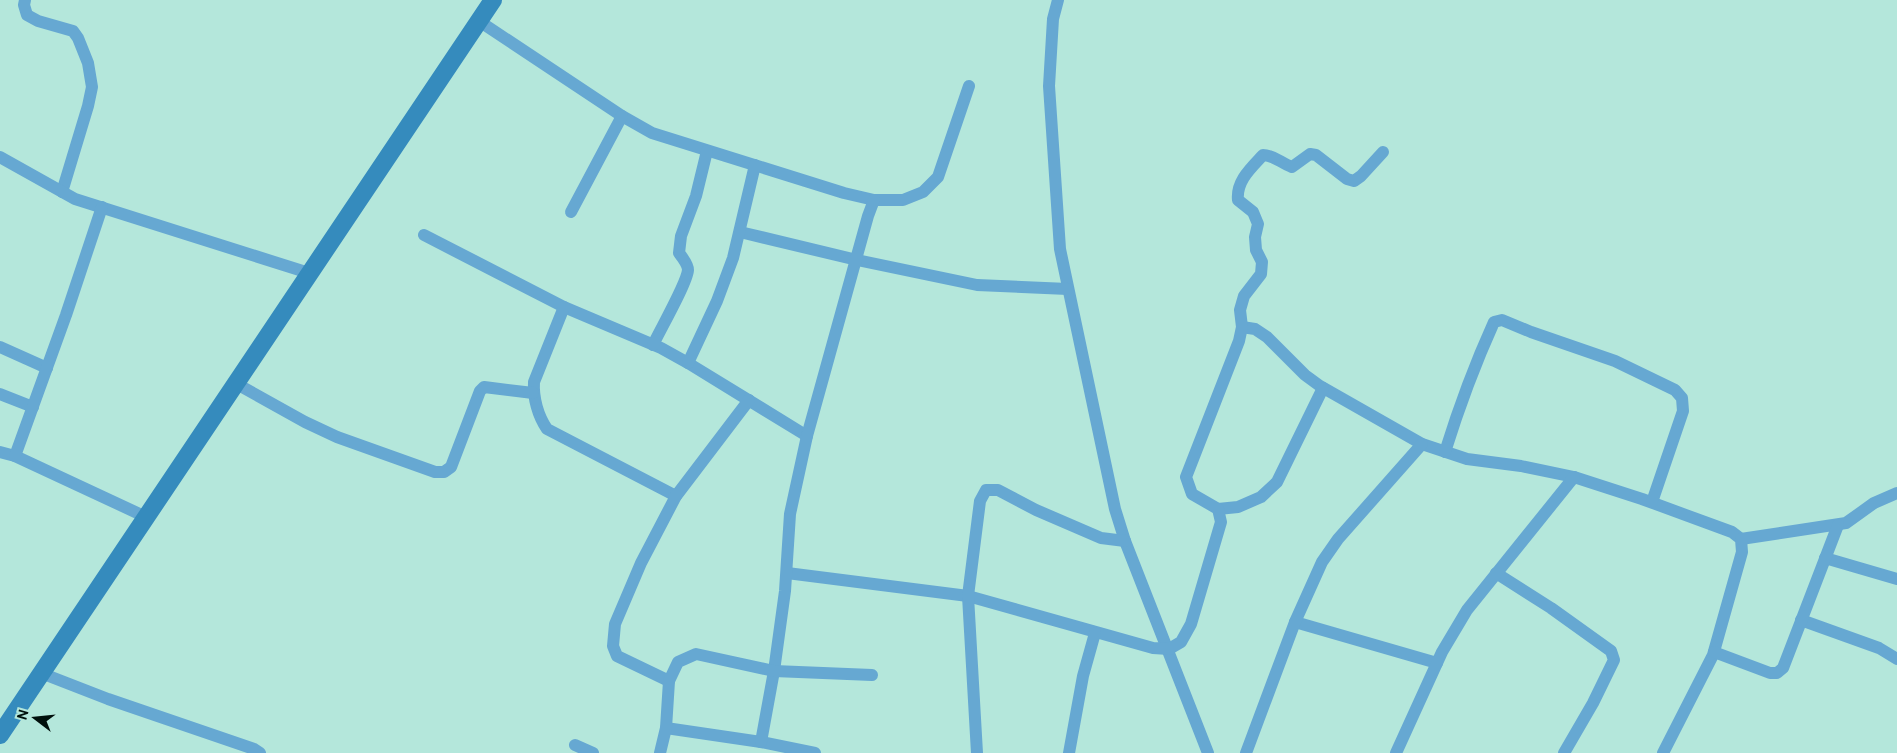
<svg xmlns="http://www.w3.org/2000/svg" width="1897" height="753" font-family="Overpass,sans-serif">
  <rect width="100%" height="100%" fill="#b4e7db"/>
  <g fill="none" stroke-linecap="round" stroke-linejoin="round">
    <g stroke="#66a8d2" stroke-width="12">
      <polyline points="25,0 24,5 27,15 38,21 73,31 78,38 88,63 92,87 88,106 62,192"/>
      <polyline points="1058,0 1053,19 1049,86 1060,249 1115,509 1125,541 1208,753"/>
      <polyline points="479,21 622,116 652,133 844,193 874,200 903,200 923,192 938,177 969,86"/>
      <polyline points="0,157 75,199 309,273"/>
      <polyline points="571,212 622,116"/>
      <polyline points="740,232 857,260 977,285 1068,289"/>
      <polyline points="424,235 564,307 661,348 688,363 807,436"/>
      <path d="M564 307 534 382C533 398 538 416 547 429L676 496"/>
      <polyline points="1242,327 1255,329 1267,337 1305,375 1320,386 1422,444 1467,459 1521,466 1574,477 1642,499 1732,532 1741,539 1742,552 1713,655 1663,753"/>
      <path d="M653 345C660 330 687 283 688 270 688 264 682 257 679 253L681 236 696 196 707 151"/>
      <polyline points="0,347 47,368"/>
      <polyline points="688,363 717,301 733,258 755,165"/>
      <polyline points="235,383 305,422 337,437 435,472 444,472 451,467 480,391 484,387 533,393"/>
      <polyline points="0,394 33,407"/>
      <polyline points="0,452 15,456 146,517"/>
      <path d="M1445 452C1459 407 1475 364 1494 322L1502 320 1531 332 1615 361 1675 390 1682 398 1683 411 1652 502"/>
      <polyline points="15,456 66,315 102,207"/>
      <polyline points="1218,509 1238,507 1261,497 1277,482 1323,388"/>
      <polyline points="1741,539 1846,523 1874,503 1897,493"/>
      <polyline points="1825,558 1897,579"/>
      <path d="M787 573 968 596 1153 648 1169 649 1181 642 1191 624 1221 522 1218 509 1192 494 1186 477 1239 341 1242 327 1240 310 1244 296 1261 274 1262 262 1256 250 1255 237 1258 224 1253 212 1238 200C1236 181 1251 168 1263 155 1274 155 1281 163 1292 167L1310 154 1316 155 1347 179 1354 181 1361 176 1383 152"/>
      <polyline points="1496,573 1551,608 1611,651 1614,660 1593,703 1564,753"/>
      <polyline points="1801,620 1879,648 1897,659"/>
      <polyline points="1295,622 1437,663"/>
      <polyline points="1714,652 1770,673 1777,673 1783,668 1838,525"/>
      <polyline points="41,673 108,699 254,749 260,753"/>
      <polyline points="669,681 617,656 613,646 615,624 641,563 676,496 749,400"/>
      <polyline points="666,728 761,742 815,753"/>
      <polyline points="761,742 774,671 785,591 790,514 807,436 868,216 874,200"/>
      <polyline points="575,745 593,753"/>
      <polyline points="660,753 666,728 669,681 678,662 696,654 774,671 872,675"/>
      <polyline points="977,753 968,596 980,501 986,490 998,490 1036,510 1101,538 1125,541"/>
      <polyline points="1069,753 1083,676 1095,633"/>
      <polyline points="1246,753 1295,622 1322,562 1338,539 1422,444"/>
      <polyline points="1396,753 1442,652 1467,610 1574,477"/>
    </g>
    <polyline stroke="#358bbd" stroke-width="18" points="0,735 493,0"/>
  </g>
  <g transform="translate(35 718) rotate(286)" stroke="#b4e7db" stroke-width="4" paint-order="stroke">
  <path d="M0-4L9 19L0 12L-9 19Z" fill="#00100c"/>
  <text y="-8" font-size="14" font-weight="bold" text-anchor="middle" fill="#00100c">N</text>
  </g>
</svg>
